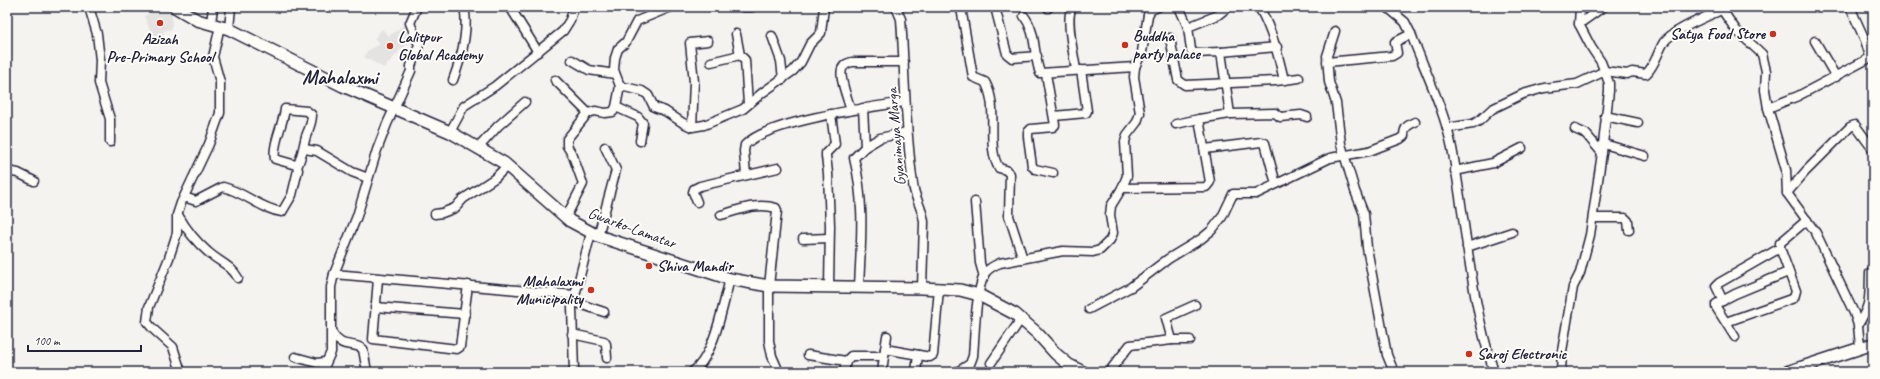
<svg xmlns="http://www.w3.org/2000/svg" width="1880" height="379" font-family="Caveat,sans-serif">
  <rect width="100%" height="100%" fill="#f4f3ef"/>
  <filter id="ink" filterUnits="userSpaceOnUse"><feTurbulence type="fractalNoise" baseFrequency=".025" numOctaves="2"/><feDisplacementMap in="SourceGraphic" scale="8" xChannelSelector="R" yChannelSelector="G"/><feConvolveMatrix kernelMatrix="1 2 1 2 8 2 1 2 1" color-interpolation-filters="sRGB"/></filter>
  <g filter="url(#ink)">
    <g fill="#e4e3e2">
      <polygon points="155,7 167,7 172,9 172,29 163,31 164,35 153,37 144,16 153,12 152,8"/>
      <polygon points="405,24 413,41 401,49 384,68 364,57 367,51 380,44 374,39 382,29 389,36"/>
    </g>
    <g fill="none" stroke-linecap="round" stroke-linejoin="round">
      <g stroke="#22223b" stroke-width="11">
        <g id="minor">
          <polyline points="89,7 97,34 100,60 99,83 110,119 110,142"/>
          <polyline points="510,7 538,52"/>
          <polyline points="671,7 637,21 626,42 618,49 615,58 614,70 620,86 642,91 648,95 654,107 665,111 683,123 692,127 704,125 743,109 762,93 793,71 801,62 810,44 821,33 824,7"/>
          <polyline points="743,7 752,7"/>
          <path d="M896 7 901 19C905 74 905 129 913 184 914 197 923 209 924 222L922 288"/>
          <polyline points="995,7 1007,54 1012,58 1037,56"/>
          <path d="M1072 7C1065 19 1074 55 1076 70"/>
          <path d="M1259 7C1272 30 1278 54 1284 80"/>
          <path d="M1387 7 1405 22 1411 34C1425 71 1444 109 1452 148 1466 223 1470 299 1494 372"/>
          <polyline points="1720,7 1736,30 1762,54 1766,71 1765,90 1768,108 1786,170 1787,193 1816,233 1854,313 1858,325 1860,347"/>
          <path d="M961 8 973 77 985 82C1000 108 985 146 999 168L1006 170 1010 174 1009 216 1023 259"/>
          <polyline points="1048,8 1049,7"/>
          <path d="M1024 16C1037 33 1033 54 1040 73L1135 67"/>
          <polyline points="211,23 213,7"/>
          <polyline points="1579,24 1603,7"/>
          <polyline points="1188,27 1218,15 1228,7"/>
          <polyline points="229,29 231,7"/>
          <polyline points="1335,31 1327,56 1329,82 1336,103 1341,144 1355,191 1364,214 1367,248 1377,302 1387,355 1394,372"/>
          <polyline points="736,34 740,55 745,60 748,104"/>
          <polyline points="772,36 781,61 783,79"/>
          <polyline points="1170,38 1178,80 1185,85 1276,81 1299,78"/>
          <polyline points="1815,41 1836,77"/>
          <polyline points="1221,52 1277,47"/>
          <polyline points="572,60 589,70 615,74"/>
          <polyline points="711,62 740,55"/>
          <polyline points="1327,62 1392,56 1397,53 1395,42 1411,34"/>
          <polyline points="1046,74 1055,125 1053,127 1031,129 1028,132 1028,137 1032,166 1035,169 1053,173"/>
          <path d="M453 80C461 59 469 29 464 7"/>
          <polyline points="555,80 588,113"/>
          <polyline points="616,107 638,117 643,123 640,141"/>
          <polyline points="1768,108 1798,96 1868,59 1870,56 1865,40 1850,7"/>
          <path d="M851 110C848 100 839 78 842 69 844 64 848 63 852 62H904"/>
          <polyline points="1230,114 1275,113 1280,117 1301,115 1307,117"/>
          <polyline points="1054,116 1086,113 1087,111 1081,70"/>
          <polyline points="1605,116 1638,123"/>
          <polyline points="1176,124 1199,119"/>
          <polyline points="692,127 694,82 690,43 708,41"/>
          <path d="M1447 128 1473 124 1479 121 1492 109 1523 94 1544 88 1577 84 1605 71 1627 74 1632 72 1646 74C1655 66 1657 53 1664 42 1671 31 1708 16 1721 10"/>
          <polyline points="1575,129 1586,134 1602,153"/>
          <polyline points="450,132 464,106 495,86 563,31 570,20 574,7"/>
          <polyline points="1604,144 1645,156"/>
          <polyline points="479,147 498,126 525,102"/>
          <polyline points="865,147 880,138 907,132"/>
          <polyline points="304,149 317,151 352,172 368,178"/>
          <polyline points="1205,149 1261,142 1265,143 1276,184"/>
          <polyline points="7,171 18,173 34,181"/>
          <polyline points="1455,171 1493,163 1522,148"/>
          <path d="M746 175 744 151 745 145C767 121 871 107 905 102"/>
          <polyline points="1122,188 1206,187 1210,182 1199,119 1230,114 1221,52 1193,53 1191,50 1188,27 1179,7"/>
          <polyline points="1787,193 1806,171 1850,127 1855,125 1872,148"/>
          <path d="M184 197 196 201 223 187C244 192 261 209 282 212L292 195 298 170 297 167C302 157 303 147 306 136 309 129 312 123 312 115L307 111 285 109C283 125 272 145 275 159L296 165 297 167"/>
          <polyline points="697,202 693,192 694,189 700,186 778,168"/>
          <polyline points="975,202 980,263 984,277"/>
          <polyline points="435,214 442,213 455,208 463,199 495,178 507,166"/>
          <path d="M178 215C186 229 195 241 208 252 219 262 231 265 238 278"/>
          <path d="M721 215C739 210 757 202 776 208L777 211 769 286V341L772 356 779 372"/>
          <polyline points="566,217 583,184 573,156 567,146 567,139 588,113 595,111 605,113 613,112 616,107 620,86"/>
          <polyline points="1593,218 1625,218 1628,221 1629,230"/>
          <polyline points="598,236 616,170 605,147"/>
          <polyline points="803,239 829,238"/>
          <polyline points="1467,247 1512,232"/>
          <polyline points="334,274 575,295"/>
          <polyline points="378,279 373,339 457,349 460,347 468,285"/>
          <polyline points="829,287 830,226 828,173 826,156 826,153 835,144 831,114"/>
          <path d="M859 287C861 242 865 202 854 158L865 147 863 108"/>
          <polyline points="1723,301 1716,286 1719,283 1780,248"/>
          <polyline points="574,302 604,312"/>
          <polyline points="375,307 465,314"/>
          <path d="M1089 309 1131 287 1168 259 1201 239 1212 230 1222 217 1233 194H1256L1330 158 1369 151 1400 139 1404 136C1404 127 1408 125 1415 122"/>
          <polyline points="1726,322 1794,298 1796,291 1780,248 1780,243 1807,220"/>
          <path d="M1858 325C1872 302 1869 298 1870 273L1873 270"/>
          <path d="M332 333C343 350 351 341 363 349L367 372"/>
          <polyline points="572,334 604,341 606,344 607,358"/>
          <polyline points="1735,337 1716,307 1716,304 1735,294 1788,272"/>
          <polyline points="1172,340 1166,318 1195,305"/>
          <polyline points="885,349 887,336"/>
          <polyline points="808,355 846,361"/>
          <polyline points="295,357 317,363 325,362"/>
          <polyline points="991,363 1021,319"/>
          <polyline points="181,372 173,347 153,329 147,322 149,307 169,258 177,233 177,215 181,203 209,144 220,113 220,82 213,57 220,26"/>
          <polyline points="322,372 331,352 331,287 334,274 357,216 377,150 387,124 411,71 411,66 419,45 410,23 417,7"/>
          <polyline points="574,372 572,307 591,233"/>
          <path d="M692 372C714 358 723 304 730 279"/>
          <polyline points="844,372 846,361 851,356 884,356"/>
          <polyline points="882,372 885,349 930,357 933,355 939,289"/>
          <polyline points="916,372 918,355"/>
          <path d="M957 372 970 364 973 356C975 334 975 292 985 273 989 268 995 265 1000 263L1063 251 1093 252 1100 250 1110 240 1113 233 1110 215 1111 206 1122 188 1127 176 1125 142 1127 135 1137 122 1140 113 1134 77 1135 67 1142 52 1148 15 1151 10 1158 7"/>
          <polyline points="1109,372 1130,345 1172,340 1190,340"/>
          <polyline points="1561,372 1562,351 1573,287 1580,273 1590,235 1602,153 1609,91 1609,83 1601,62 1591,47 1579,24 1580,7"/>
        </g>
      </g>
      <g stroke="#22223b" stroke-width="14">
        <g id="secondary">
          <polyline points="175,7 197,20 229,29 343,86 450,132 504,163 570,221 598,236 730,279 769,286 922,288 960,290 979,295 1015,314 1037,333 1056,354 1069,365 1083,372"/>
          <polyline points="1787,372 1873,344"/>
        </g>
      </g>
      <use href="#minor" stroke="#fdfcf7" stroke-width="8"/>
      <use href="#secondary" stroke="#fdfcf7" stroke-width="11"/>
    </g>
  </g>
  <g fill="#c8321e" stroke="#fdfcf7" stroke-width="1.5">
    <circle cx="160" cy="23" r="4"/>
    <circle cx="1773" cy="34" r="4"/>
    <circle cx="1125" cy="45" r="4"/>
    <circle cx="390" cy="46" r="4"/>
    <circle cx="649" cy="266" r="4"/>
    <circle cx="591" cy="290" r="4"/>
    <circle cx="1469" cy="354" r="4"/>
  </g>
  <g text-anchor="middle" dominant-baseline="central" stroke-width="4" stroke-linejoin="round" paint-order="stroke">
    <g font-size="16" font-weight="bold" fill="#22223b" stroke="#fdfcf7" text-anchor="start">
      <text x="1765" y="34" text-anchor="end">Satya Food Store</text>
      <text x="1133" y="36">Buddha<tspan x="1133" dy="18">party palace</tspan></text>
      <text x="398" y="37">Lalitpur<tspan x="398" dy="18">Global Academy</tspan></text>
      <text x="160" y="39" text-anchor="middle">Azizah<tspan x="160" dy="18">Pre-Primary School</tspan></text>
      <text x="657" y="266">Shiva Mandir</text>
      <text x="583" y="281" text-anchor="end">Mahalaxmi<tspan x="583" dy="18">Municipality</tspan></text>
      <text x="1477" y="354">Saroj Electronic</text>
    </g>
    <g font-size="16" fill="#22223b" stroke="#fdfcf7">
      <text transform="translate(896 137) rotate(-95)">Gyanimaya Marga</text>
      <text transform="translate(632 228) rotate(20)">Gwarko-Lamatar</text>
    </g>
    <g font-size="20" font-weight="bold" fill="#22223b" stroke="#fdfcf7">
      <text x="340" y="77">Mahalaxmi</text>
    </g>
  </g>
  <rect width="1880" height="379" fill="none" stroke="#fdfcf7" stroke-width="24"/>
  <rect x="12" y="12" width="1856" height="355" fill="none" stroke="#22223b" stroke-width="1.5" filter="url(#ink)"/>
  <path d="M28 345v6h113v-6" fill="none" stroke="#22223b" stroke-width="2"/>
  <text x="34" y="345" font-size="12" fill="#22223b" stroke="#fdfcf7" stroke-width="3" paint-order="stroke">100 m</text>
</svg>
